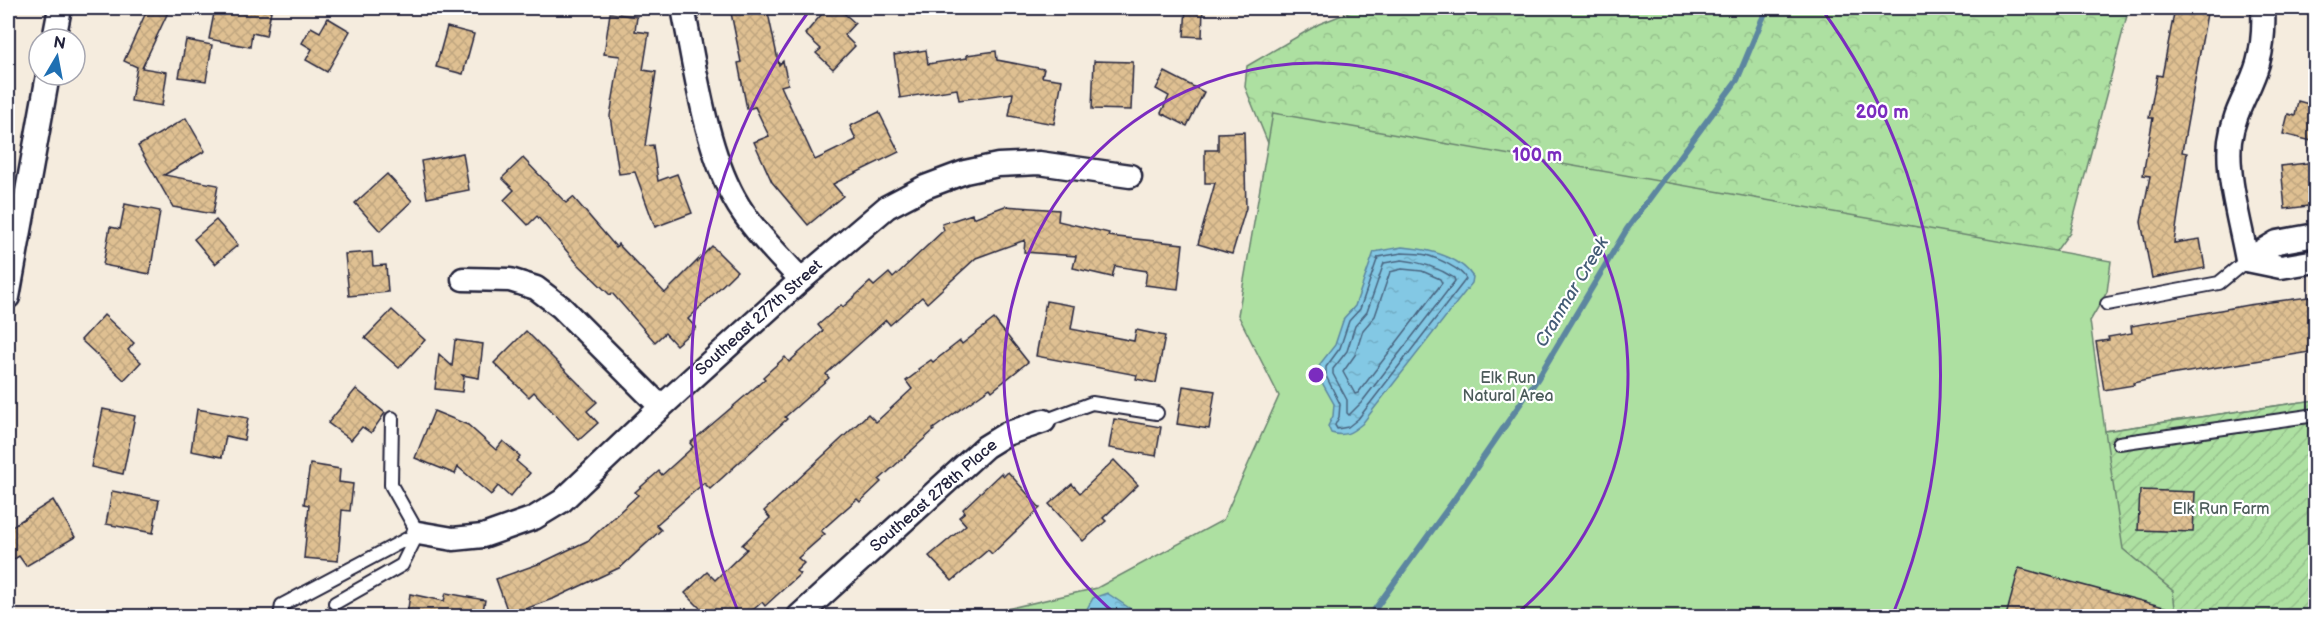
<svg xmlns="http://www.w3.org/2000/svg" width="2323" height="624" font-family="'Balsamiq Sans',sans-serif">
  <defs>
    <pattern id="forest-crowns" width="20" height="18" patternUnits="userSpaceOnUse" patternTransform="scale(1.5)"><rect width="20" height="18" fill="#ade0a1"/><path d="M2 6a3 3 0 1 1 6 0M12 15a3 3 0 1 1 6 0" fill="none" stroke="#95c08c"/></pattern>
    <pattern id="garden-furrows" width="10" height="10" patternUnits="userSpaceOnUse" patternTransform="scale(1.5)"><rect width="10" height="10" fill="#ade0a1"/><path d="M-1 1l2-2M0 10L10 0M9 11l2-2" fill="none" stroke="#95c08c"/></pattern>
    <pattern id="water-ripples" width="26" height="14" patternUnits="userSpaceOnUse" patternTransform="scale(1.5)"><rect width="26" height="14" fill="#83c8e4"/><path d="M2 4q2-2 4 0t4 0M15 11q2-2 4 0t4 0" fill="none" stroke="#71acc4"/></pattern>
    <pattern id="building-cross-hatch" width="8" height="8" patternUnits="userSpaceOnUse" patternTransform="scale(1.5)"><rect width="8" height="8" fill="#dfc092"/><path d="M0 0l8 8M0 8l8-8" fill="none" stroke="#bfa57f"/></pattern>
  </defs>
  <rect width="100%" height="100%" fill="#f5ecde"/>
  <filter id="ink" filterUnits="userSpaceOnUse"><feTurbulence type="fractalNoise" baseFrequency=".0167" numOctaves="2"/><feDisplacementMap in="SourceGraphic" scale="12" xChannelSelector="R" yChannelSelector="G"/><feConvolveMatrix kernelMatrix="1 2 1 2 8 2 1 2 1" color-interpolation-filters="sRGB"/></filter>
  <g filter="url(#ink)">
    <polygon fill="url(#forest-crowns)" stroke="#68816e" stroke-width="1.5" points="1360,8 2129,8 2070,232 2048,262 1277,165 1245,87 1247,66 1319,24"/>
    <polygon fill="#ade0a1" stroke="#68816e" stroke-width="1.5" points="1273,113 2111,261 2107,292 2090,321 2105,431 2315,400 2315,616 976,616 1097,588 1223,520 1279,396 1238,315"/>
    <polygon fill="url(#garden-furrows)" stroke="#68816e" stroke-width="1.5" points="2315,400 2315,616 2176,616 2173,591 2123,549 2105,431"/>
    <g fill="url(#water-ripples)" stroke="#5c86a0" stroke-width="1.5">
      <path d="M1402 247C1426 249 1459 255 1473 277L1472 283 1362 424C1351 433 1345 437 1331 433L1328 426 1333 416 1334 404 1319 377 1320 364 1335 345 1344 318 1355 306 1374 252Z"/>
      <polygon points="1107,593 1141,616 1083,616 1093,598"/>
    </g>
    <g fill="none" stroke-linecap="round" stroke-linejoin="round">
      <g stroke="#49647f" stroke-width="1.5">
        <path d="M1402 253C1410 254 1419 253 1426 255 1437 258 1462 269 1466 279L1358 419 1348 427 1337 429 1335 425 1339 417 1340 404 1326 376V367L1340 348 1349 321 1360 309 1378 257Z"/>
        <path d="M1402 260C1422 262 1437 267 1454 278L1455 281 1361 403 1349 415 1347 413V400L1333 374V369L1347 351 1355 326 1367 312 1384 263Z"/>
        <polygon points="1402,269 1422,271 1440,279 1442,283 1358,393 1355,394 1343,372 1355,355 1363,330 1375,316 1390,272"/>
      </g>
      <polyline stroke="#5c86a0" stroke-width="6" points="1370,616 1454,500 1538,378 1627,229 1737,80 1767,8"/>
    </g>
    <g fill="url(#building-cross-hatch)" stroke="#22223b" stroke-width="1.5">
      <polygon points="148,8 170,8 142,68 167,72 162,106 131,101 137,67 124,61"/>
      <polygon points="215,8 251,8 271,11 266,36 252,33 250,47 209,39"/>
      <polygon points="730,8 767,8 779,65 783,61 788,84 781,86 815,160 856,140 850,126 879,112 899,152 833,184 843,196 808,225 772,182 754,142 769,136 755,107 747,109 738,63 741,62"/>
      <polygon points="827,8 838,8 855,23 844,35 855,46 833,69 816,53 821,49 805,34"/>
      <polygon points="1186,8 1203,8 1202,37 1184,36"/>
      <polygon points="2175,8 2208,8 2182,152 2187,153 2174,243 2200,239 2205,268 2152,278 2141,222 2150,176 2143,175 2153,118 2149,118 2157,75 2162,76"/>
      <polygon points="610,13 637,17 635,31 649,33 643,70 656,72 645,146 653,145 658,181 677,174 692,213 655,227 635,172 619,174 610,116 620,56 604,54"/>
      <polygon points="328,18 350,31 327,72 306,60 312,49 302,43 311,27 320,32"/>
      <polygon points="447,27 474,34 463,74 436,67"/>
      <polygon points="186,40 212,45 206,81 179,77"/>
      <polygon points="926,50 928,64 967,58 967,55 996,51 997,60 1044,69 1042,77 1062,80 1054,124 1009,116 1013,93 959,100 957,89 900,98 894,55"/>
      <polygon points="1094,61 1133,62 1131,110 1092,109"/>
      <polygon points="1165,72 1204,92 1187,126 1161,113 1169,96 1156,89"/>
      <polygon points="2298,101 2316,106 2316,142 2283,134 2288,114 2295,116"/>
      <polygon points="186,118 205,151 164,175 218,185 213,214 173,207 138,146"/>
      <polygon points="1244,132 1246,208 1232,254 1198,244 1215,183 1205,183 1205,150 1218,150 1218,133"/>
      <polygon points="463,153 469,190 427,198 421,161"/>
      <polygon points="523,158 566,203 573,197 616,247 618,244 665,293 712,246 737,271 688,319 696,328 676,345 665,333 655,342 612,293 610,295 576,262 537,216 528,225 504,200 514,190 502,178"/>
      <polygon points="2316,162 2316,205 2285,209 2281,166"/>
      <polygon points="387,174 412,201 380,231 355,203"/>
      <polygon points="125,204 160,211 150,274 103,265 110,227 120,229"/>
      <polygon points="1005,206 1059,210 1058,221 1109,233 1108,236 1183,244 1178,289 1145,285 1147,271 1115,266 1112,277 1073,268 1076,256 1024,252 1025,240 976,258 927,303 922,297 890,325 886,320 826,374 829,378 785,417 787,419 710,489 704,483 656,525 661,530 621,567 555,598 509,615 496,579 541,563 589,540 638,495 635,492 659,471 662,475 693,447 690,443 765,379 763,377 785,357 789,362 823,331 818,325 841,305 843,307 870,282 874,286 889,273 893,278 944,230 942,224 972,214 973,218"/>
      <polygon points="216,220 238,245 215,264 194,239"/>
      <polygon points="372,252 373,266 386,265 388,292 349,296 345,254"/>
      <polygon points="2316,296 2316,351 2170,375 2133,383 2134,385 2104,390 2096,342 2109,340 2108,337 2132,333 2131,326 2248,305"/>
      <polygon points="1046,301 1075,306 1071,329 1134,341 1136,330 1165,336 1156,383 1136,379 1137,375 1036,356"/>
      <polygon points="392,310 425,340 399,368 365,338"/>
      <polygon points="104,315 134,343 128,350 141,362 124,380 81,340"/>
      <polygon points="994,319 1028,362 992,391 990,388 933,429 934,430 879,480 881,482 860,502 857,499 821,531 825,534 798,558 804,563 796,571 800,574 765,606 762,602 746,616 708,616 685,593 707,572 715,580 747,549 742,545 770,518 764,511 868,414 876,422 912,389 906,381 919,371 918,369 931,360 933,362 960,341 962,344"/>
      <polygon points="526,331 597,402 587,411 598,423 579,440 534,392 529,397 494,363"/>
      <polygon points="455,340 483,344 479,378 462,375 464,377 462,392 435,389 439,354 452,366"/>
      <polygon points="1183,386 1215,391 1209,429 1177,424"/>
      <polygon points="356,389 385,413 371,433 362,427 351,440 328,423"/>
      <polygon points="103,409 135,416 123,474 91,467"/>
      <polygon points="197,409 248,418 244,440 226,436 222,457 191,451"/>
      <polygon points="434,411 468,425 496,450 503,441 520,456 516,461 530,473 510,497 498,486 491,495 458,467 455,474 415,458"/>
      <polygon points="1114,419 1161,427 1156,456 1109,448"/>
      <polygon points="1114,460 1138,485 1103,518 1106,521 1083,541 1049,504 1072,484 1080,493"/>
      <polygon points="310,464 340,469 339,482 353,484 350,511 342,510 338,561 304,558 309,505 304,504"/>
      <polygon points="1008,472 1040,508 992,554 988,550 952,581 929,556 966,525 959,517 965,512 963,509 1001,473 1004,476"/>
      <polygon points="2140,490 2195,492 2193,532 2138,530"/>
      <polygon points="112,491 159,500 153,533 106,524"/>
      <polygon points="53,500 75,537 26,566 19,556 8,563 8,529"/>
      <polygon points="2019,568 2179,611 2179,616 2006,616"/>
      <polygon points="446,593 485,600 482,616 407,616 410,594 444,601"/>
    </g>
    <g fill="none" stroke-linecap="round" stroke-linejoin="round">
      <g stroke="#22223b" stroke-width="16">
        <g id="service">
          <polyline points="2107,304 2219,283 2247,260"/>
          <polyline points="1044,421 1092,403 1157,413"/>
          <polyline points="2119,443 2316,415"/>
          <polyline points="335,603 402,565 418,533 391,485 392,418"/>
          <polyline points="280,616 282,605 418,533"/>
        </g>
      </g>
      <g stroke="#22223b" stroke-width="27">
        <g id="minor">
          <path d="M683 8C695 66 705 146 734 198 751 229 778 254 801 280"/>
          <polyline points="54,39 60,8"/>
          <path d="M2247 260C2241 226 2226 175 2230 141 2234 110 2250 91 2258 63 2263 45 2264 26 2263 8"/>
          <polyline points="2247,260 2277,242 2316,235"/>
          <polyline points="2247,260 2281,267 2316,261"/>
          <polyline points="463,279 510,280 536,288 561,307 661,407"/>
          <polyline points="8,297 48,75"/>
          <polyline points="418,533 453,539 483,536 534,518 562,501 661,407 801,280 887,207 925,187 965,172 998,165 1039,163 1130,176"/>
          <polyline points="799,616 985,447 1006,434 1044,421"/>
        </g>
      </g>
      <use href="#service" stroke="#fff" stroke-width="12"/>
      <use href="#minor" stroke="#fff" stroke-width="22"/>
    </g>
  </g>
  <g fill="none" stroke="#7b2cbf" stroke-width="3">
    <path d="M1118 616A312 312 0 1 1 1514 616"/>
    <path d="M739 614A624 624 0 0 1 811 8M1821 8A624 624 0 0 1 1893 614"/>
  </g>
  <g text-anchor="middle" dominant-baseline="central" stroke-width="4.5" stroke-linejoin="round" paint-order="stroke">
    <g font-size="16" fill="#22223b" stroke="#fff">
      <text transform="translate(759 318) rotate(-42)">Southeast 277th Street</text>
      <text transform="translate(934 496) rotate(-41)">Southeast 278th Place</text>
    </g>
    <g font-size="16" fill="#4c5b5a" stroke="#fff">
      <text x="1508" y="378">Elk Run<tspan x="1508" dy="18">Natural Area</tspan></text>
      <text x="2221" y="509">Elk Run Farm</text>
    </g>
    <g font-size="18" font-style="italic" fill="#445c76" stroke="#fff">
      <text transform="translate(1572 292) rotate(-59)">Cranmar Creek</text>
    </g>
  </g>
  <circle cx="1316" cy="375" r="9" fill="#7b2cbf" stroke="#fff" stroke-width="3"/>
  <g font-size="18" text-anchor="middle" font-weight="bold" fill="#7b2cbf" stroke="#fff" stroke-width="4.5" stroke-linejoin="round" paint-order="stroke">
    <text x="1882" y="118">200 m</text>
    <text x="1537" y="161">100 m</text>
  </g>
  <rect width="2323" height="624" fill="none" stroke="#fff" stroke-width="30"/>
  <rect x="15" y="15" width="2293" height="594" fill="none" stroke="#22223b" stroke-width="2" filter="url(#ink)"/>
  <g transform="translate(57 57) rotate(10)"><circle r="28" fill="#ffffff" stroke="#a7a7b1" stroke-width="1.5"/>
  <path d="M0-4.5L10 22L0 15L-10 22Z" fill="#1f6fb2"/>
  <text y="-9" font-size="16" font-weight="bold" text-anchor="middle" fill="#22223b">N</text>
  </g>
</svg>
